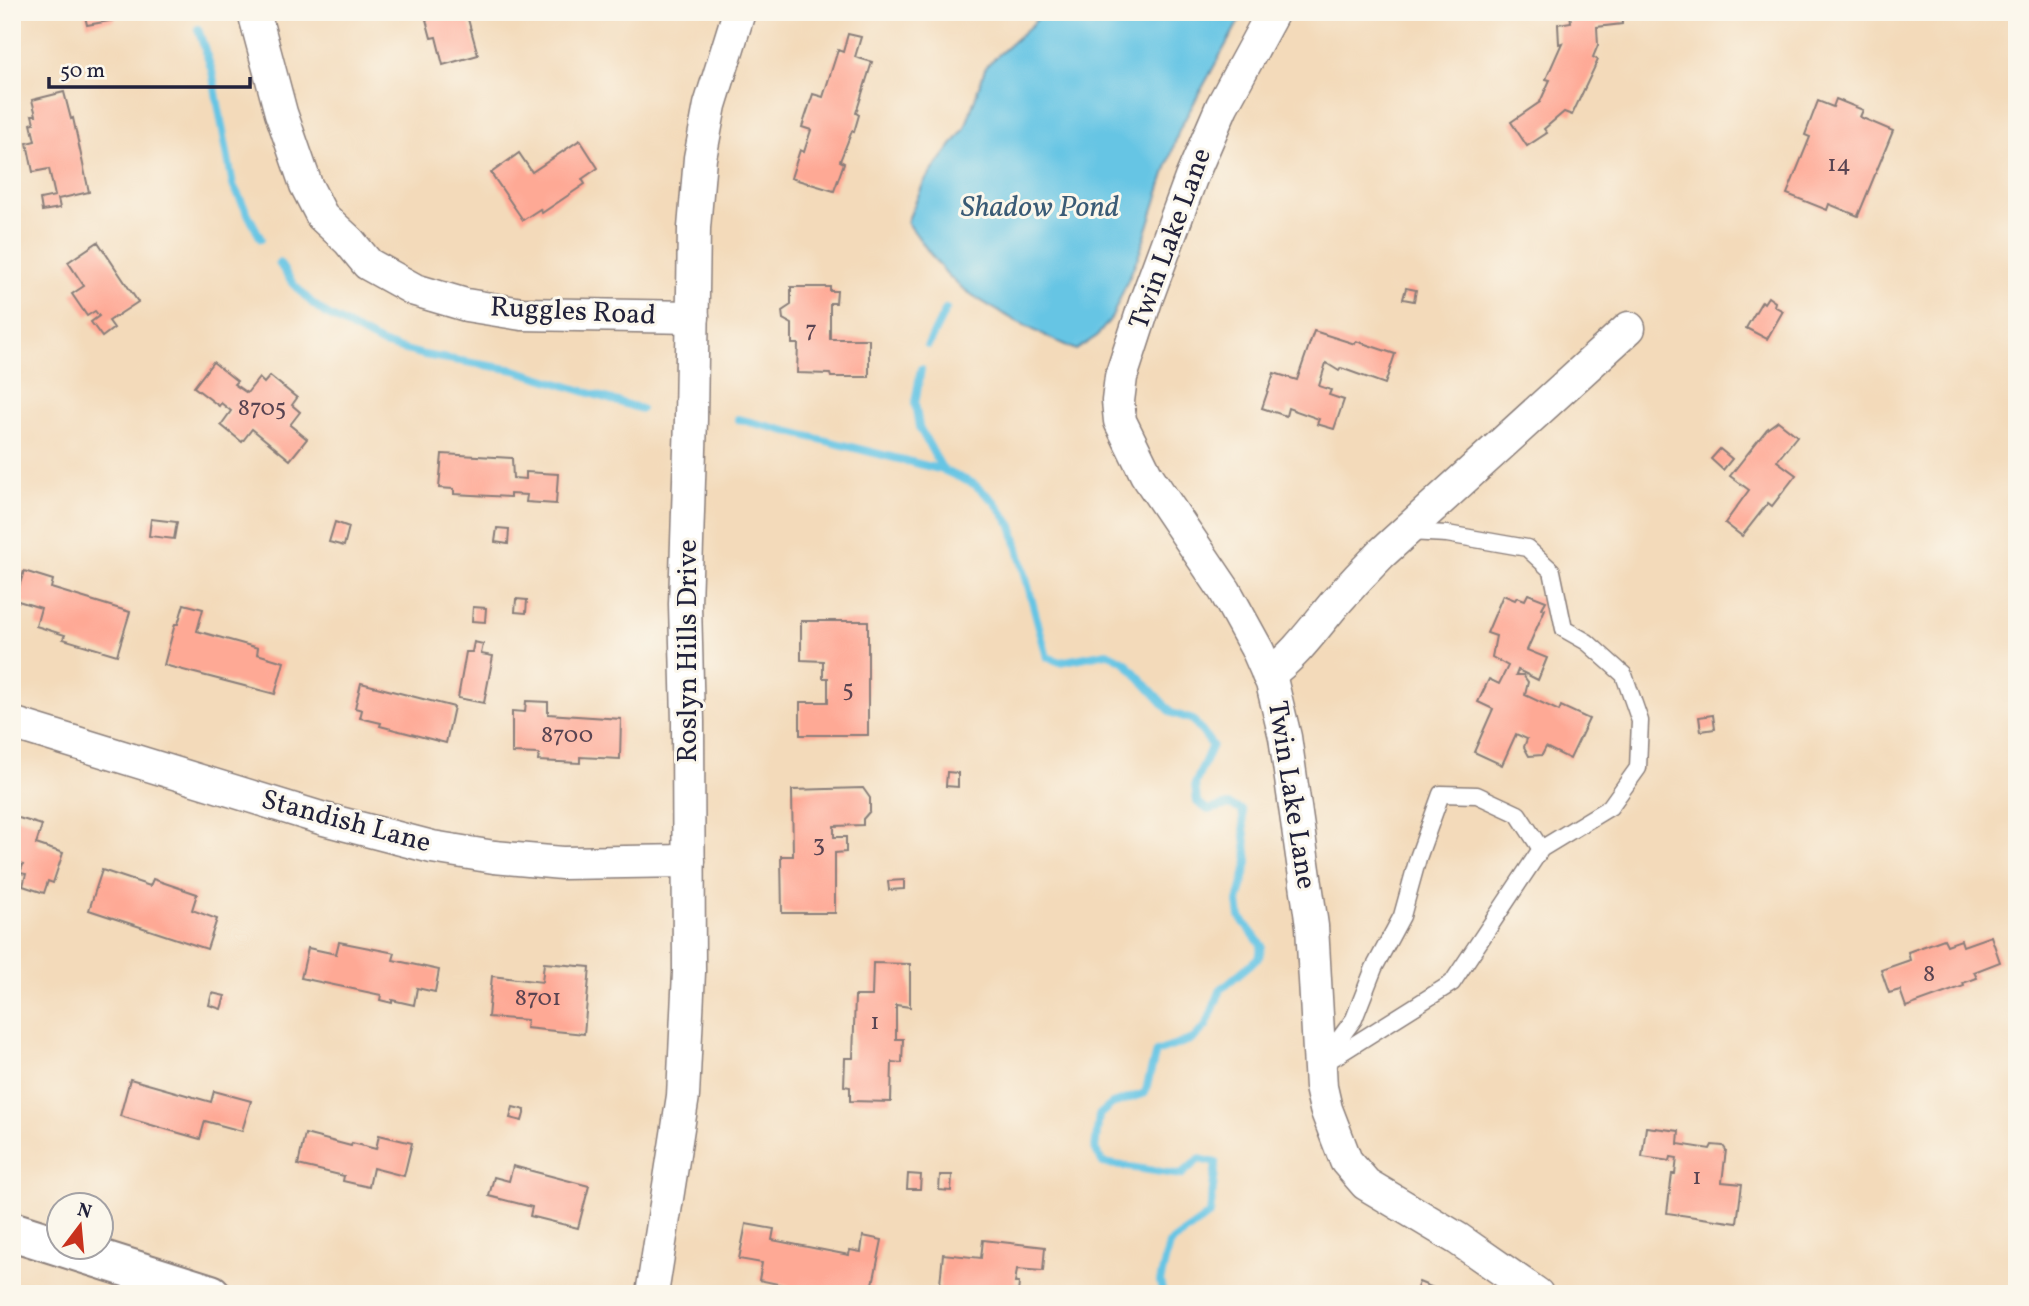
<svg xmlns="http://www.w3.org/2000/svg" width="2029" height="1306" font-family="Vollkorn,serif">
  <rect width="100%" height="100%" fill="#fbf7ec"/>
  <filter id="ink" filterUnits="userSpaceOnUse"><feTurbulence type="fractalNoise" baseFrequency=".0143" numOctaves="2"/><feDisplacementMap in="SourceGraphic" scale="14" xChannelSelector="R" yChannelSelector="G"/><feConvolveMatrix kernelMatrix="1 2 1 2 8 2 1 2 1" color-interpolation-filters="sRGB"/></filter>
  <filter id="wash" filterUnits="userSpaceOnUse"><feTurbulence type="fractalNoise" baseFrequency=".00686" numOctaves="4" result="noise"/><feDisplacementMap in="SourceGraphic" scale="28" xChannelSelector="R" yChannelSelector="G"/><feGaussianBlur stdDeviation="1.57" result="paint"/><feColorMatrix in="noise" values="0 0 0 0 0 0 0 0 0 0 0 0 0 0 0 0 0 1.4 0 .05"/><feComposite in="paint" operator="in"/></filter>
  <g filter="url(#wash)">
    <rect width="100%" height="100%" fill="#f3daba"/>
    <path fill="#66c5e4" stroke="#447490" stroke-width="2" d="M1041 12H1244L1179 130 1140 252 1112 317 1097 336 1076 350C1040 334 994 311 962 288 940 271 924 244 907 222L924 182 965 128 986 66 1033 24Z"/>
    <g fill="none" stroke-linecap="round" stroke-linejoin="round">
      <g stroke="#66c5e4" stroke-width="8">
        <polyline points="198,29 212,71 233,185 261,239"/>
        <polyline points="279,263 294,285 312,303 326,314 383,344 424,355 515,370 641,409"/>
        <polyline points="928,345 946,309"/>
        <polyline points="921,369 915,403 919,427 943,470"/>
        <polyline points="738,419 943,470 974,484 995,502 1012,526 1047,657 1060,662 1107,653 1125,662 1172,713 1193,720 1212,745 1195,784 1197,802 1208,810 1228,805 1242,810 1248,862 1238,902 1240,917 1262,946 1259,957 1221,989 1206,1026 1193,1039 1156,1052 1145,1093 1112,1104 1099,1115 1095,1149 1103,1163 1181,1175 1199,1159 1216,1163 1210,1214 1169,1244 1160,1282 1163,1294"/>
      </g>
    </g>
    <g id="blocks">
      <g fill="#fea995">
        <polygon points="84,12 114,12 115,20 87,25"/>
        <polygon points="424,12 466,12 478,55 443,65 436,37 431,38"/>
        <polygon points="1570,12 1622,12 1622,24 1597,27 1598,45 1593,57 1598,60 1572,115 1564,112 1544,129 1547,133 1527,146 1511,122 1540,102 1550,80 1546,79 1562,43 1559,44 1558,24 1571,22"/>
        <polygon points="848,34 861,37 855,57 872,62 856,113 859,115 854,132 852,131 840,161 844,163 834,191 791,178 800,150 804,152 811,130 802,127 813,94 823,97 838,50 843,52"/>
        <polygon points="64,92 71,119 73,118 89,192 58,199 60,208 42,211 40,199 55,196 49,169 33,172 27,143 35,141 31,124 34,123 32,115 36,115 32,100"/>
        <polygon points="1836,99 1863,110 1860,117 1893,131 1858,216 1829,204 1827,210 1787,194 1810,137 1805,135 1818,101 1833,107"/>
        <polygon points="580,140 598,168 582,179 585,184 542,213 540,209 523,220 491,173 519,153 532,172"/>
        <polygon points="98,242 138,302 109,321 114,328 102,337 91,322 99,316 95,311 87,316 72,294 84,286 68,262"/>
        <polygon points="791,287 830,287 830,291 837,291 836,303 830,303 830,339 869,339 869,377 831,377 830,374 797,373 798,344 792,344 792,324 783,319 782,311 791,305"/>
        <polygon points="1406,288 1416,290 1414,301 1403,299"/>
        <polygon points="1768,297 1775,302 1774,306 1783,311 1767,339 1746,328 1762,301 1764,303"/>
        <polygon points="1314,331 1355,344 1356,341 1395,354 1385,384 1341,368 1339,371 1326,363 1319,386 1331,390 1329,395 1344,400 1334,429 1317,424 1319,419 1288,408 1286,416 1262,408 1274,373 1297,380"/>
        <polygon points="213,362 237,381 234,384 247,393 259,378 264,383 270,376 297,398 292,405 300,412 290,425 307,439 290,460 252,429 242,442 221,425 231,411 221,403 219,406 194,387"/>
        <polygon points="1778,421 1797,436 1777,461 1796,475 1772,506 1768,503 1742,536 1725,523 1749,490 1730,476 1767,429"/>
        <polygon points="1720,449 1732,459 1723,470 1711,459"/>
        <polygon points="442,454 512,458 513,478 526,479 526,472 558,474 556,504 526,502 527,495 510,494 510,497 454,494 454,489 439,488"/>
        <polygon points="151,519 177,522 174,539 149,536"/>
        <polygon points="335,522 349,527 344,546 329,542"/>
        <polygon points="497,528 509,529 508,544 495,542"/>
        <polygon points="24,571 53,580 51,588 130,612 117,655 63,639 65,635 36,626 41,608 15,600"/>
        <polygon points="1528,594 1546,601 1542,608 1545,609 1527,650 1547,658 1538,680 1518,670 1516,675 1523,675 1528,682 1525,695 1559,711 1561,706 1589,719 1570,759 1546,747 1542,755 1529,756 1524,747 1527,739 1516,734 1502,765 1474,752 1493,709 1478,702 1489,679 1499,684 1508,666 1492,657 1496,636 1487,633 1503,595 1515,600 1517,597 1525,600"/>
        <polygon points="516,599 527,600 526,613 515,612"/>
        <polygon points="184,604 203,609 197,631 258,648 257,654 284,662 275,694 164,665 175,624 178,624"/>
        <polygon points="473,607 486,608 485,622 472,621"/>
        <polygon points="801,621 868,621 868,735 800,735 800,702 828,702 828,678 823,678 823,661 801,660"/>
        <polygon points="474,642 483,644 481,654 493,656 484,703 458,698 466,652 472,652"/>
        <polygon points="361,683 454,707 446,743 380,726 381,723 360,718 362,710 355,708"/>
        <polygon points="526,701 548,702 548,714 621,719 620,759 580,757 580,763 538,761 539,754 512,753 512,711 525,712"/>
        <polygon points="1713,715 1715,729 1701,731 1699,717"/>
        <polygon points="947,772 958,773 958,787 946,786"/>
        <polygon points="863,788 870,798 870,811 863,819 863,825 834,826 834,837 846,837 846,852 835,853 835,913 782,913 781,856 793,856 792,790"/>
        <polygon points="12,816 42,825 36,844 63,853 53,883 48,881 44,893 23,886 26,874 20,873 23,865 12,862"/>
        <polygon points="102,870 150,886 153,879 197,894 192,910 217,919 207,949 89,910"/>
        <polygon points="904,880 904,889 889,890 888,881"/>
        <polygon points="1991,936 2000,962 1974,972 1977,978 1963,983 1964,986 1906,1007 1900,990 1889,993 1881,970 1910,960 1908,952 1944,939 1947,945 1961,940 1963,946"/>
        <polygon points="339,942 395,953 393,960 439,970 435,992 417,988 414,1005 392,1000 392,1003 380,1000 381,995 301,978 308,948 336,954"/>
        <polygon points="544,963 590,967 584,1034 526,1028 527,1020 488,1017 492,976 542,982"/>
        <polygon points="873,963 910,964 910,1007 896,1005 896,1039 903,1039 902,1063 892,1062 891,1102 850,1101 850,1087 844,1086 845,1058 853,1058 855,996 872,996"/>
        <polygon points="212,993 225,996 221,1009 209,1005"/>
        <polygon points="130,1079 211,1102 214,1091 251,1101 242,1131 205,1121 200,1139 120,1116"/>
        <polygon points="513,1107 525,1110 522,1121 510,1118"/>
        <polygon points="1646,1127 1679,1131 1678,1144 1710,1149 1712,1145 1723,1146 1726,1150 1722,1182 1742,1184 1737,1223 1667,1213 1672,1174 1675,1174 1677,1158 1671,1157 1670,1161 1642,1157"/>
        <polygon points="305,1134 351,1146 352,1143 376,1149 379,1135 412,1143 404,1176 373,1168 369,1187 343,1181 344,1176 298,1165"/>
        <polygon points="513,1166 589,1186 578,1228 530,1216 532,1207 489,1196 494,1177 509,1181"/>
        <polygon points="908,1174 921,1175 920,1189 907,1189"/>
        <polygon points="940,1175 952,1175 951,1191 939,1190"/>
        <polygon points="746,1224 774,1229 772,1240 849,1255 850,1250 861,1252 863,1236 882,1240 871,1294 846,1294 835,1290 834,1293 820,1294 809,1292 810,1287 801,1289 759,1280 762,1263 739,1259"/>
        <polygon points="983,1240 1045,1247 1043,1271 1017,1269 1015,1283 1019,1283 1018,1294 939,1294 943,1254 981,1258"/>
        <polygon points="1419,1282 1448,1294 1415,1294"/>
      </g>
    </g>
  </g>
  <g filter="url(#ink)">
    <use href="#blocks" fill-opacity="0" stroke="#8a7e7a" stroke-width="2"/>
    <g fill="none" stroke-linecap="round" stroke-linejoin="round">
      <g stroke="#8a7e7a" stroke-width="19">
        <g id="service">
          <polyline points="1323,1061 1354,1019 1374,968 1402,916 1418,858 1441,794 1477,795 1518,814 1541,849"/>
          <polyline points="1320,1066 1452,983 1541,849 1610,807 1638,768 1640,721 1624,675 1587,642 1564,629 1552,571 1527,548 1447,534 1408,532"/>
        </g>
      </g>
      <g stroke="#8a7e7a" stroke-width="35">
        <g id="minor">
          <polyline points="254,12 281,113 306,185 322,216 349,241 368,264 415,290 466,305 522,314 693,317"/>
          <polyline points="1273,12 1222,106 1191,178 1146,300 1121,377 1118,401 1120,421 1146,474 1225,591 1258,651 1272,683 1285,737 1312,926 1321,1087 1326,1109 1346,1161 1366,1184 1458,1239 1537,1294"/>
          <path d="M1268 675C1295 656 1315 627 1336 602 1351 585 1366 569 1382 553L1629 328"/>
          <polyline points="12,723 324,819 432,847 494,857 562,863 689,861"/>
          <polyline points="652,1294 683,1096 689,972 688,721 685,604 691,419 694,228 700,158 710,105 739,12"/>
        </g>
      </g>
      <g stroke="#8a7e7a" stroke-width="42">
        <polyline id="secondary" points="12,1231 211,1294"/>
      </g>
      <use href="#service" stroke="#fff" stroke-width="16"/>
      <use href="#minor" stroke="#fff" stroke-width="32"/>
      <use href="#secondary" stroke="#fff" stroke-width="38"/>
    </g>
  </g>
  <g text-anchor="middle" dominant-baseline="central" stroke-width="6" stroke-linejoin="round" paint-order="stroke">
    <g font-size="24" fill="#594452">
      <text x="1839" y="165">14</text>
      <text x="811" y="331">7</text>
      <text x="262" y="409">8705</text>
      <text x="848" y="690">5</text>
      <text x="567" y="736">8700</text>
      <text x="819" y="845">3</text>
      <text x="1929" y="975">8</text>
      <text x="538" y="999">8701</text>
      <text x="875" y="1023">1</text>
      <text x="1697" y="1178">1</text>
    </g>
    <g font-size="28" fill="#22223b" stroke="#fbf7ec">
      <text transform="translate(1171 239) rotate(-70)">Twin Lake Lane</text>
      <text transform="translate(573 312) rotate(3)">Ruggles Road</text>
      <text transform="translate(688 651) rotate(-90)">Roslyn Hills Drive</text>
      <text transform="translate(1291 795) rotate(81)">Twin Lake Lane</text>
      <text transform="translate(346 822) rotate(15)">Standish Lane</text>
    </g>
    <g font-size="30" font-style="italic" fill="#3a5b76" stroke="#fbf7ec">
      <text x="1040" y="208">Shadow Pond</text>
    </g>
  </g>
  <rect width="2029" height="1306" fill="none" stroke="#fbf7ec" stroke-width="42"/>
  <g transform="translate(80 1226) rotate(16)"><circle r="33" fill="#fbf7ec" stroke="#a4a2a5" stroke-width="2"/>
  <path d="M0-5L12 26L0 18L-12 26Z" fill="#c8321e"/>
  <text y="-10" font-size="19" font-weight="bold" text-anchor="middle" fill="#22223b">N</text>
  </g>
  <path d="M49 77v10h201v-10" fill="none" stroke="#22223b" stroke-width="3.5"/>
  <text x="60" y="77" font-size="21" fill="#22223b" stroke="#fbf7ec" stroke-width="5" paint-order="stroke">50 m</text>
</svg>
